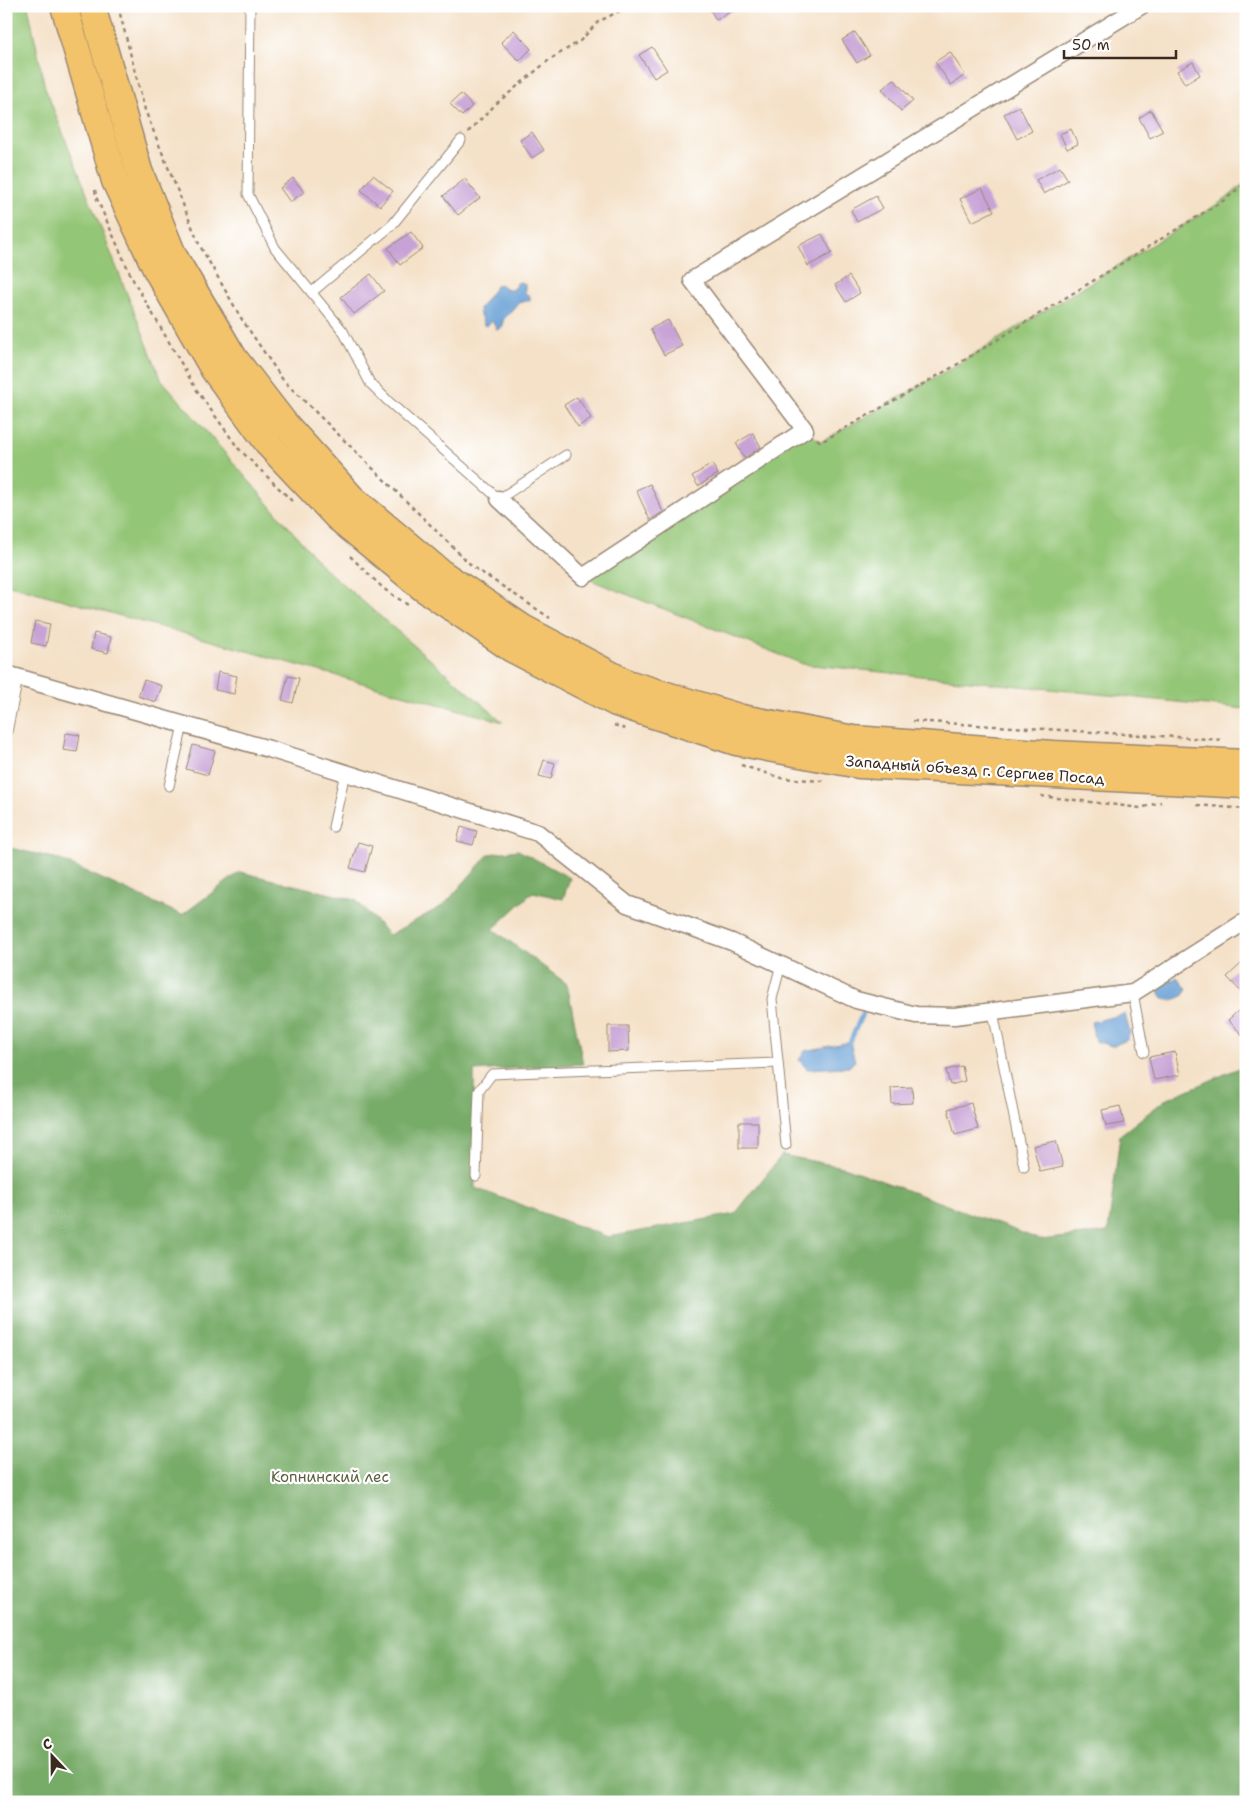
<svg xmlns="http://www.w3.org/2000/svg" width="1252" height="1808" font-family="'Shantell Sans',sans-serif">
  <rect width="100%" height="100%" fill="#fff"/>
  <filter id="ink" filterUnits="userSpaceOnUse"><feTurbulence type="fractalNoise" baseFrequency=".02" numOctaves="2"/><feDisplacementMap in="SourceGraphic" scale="10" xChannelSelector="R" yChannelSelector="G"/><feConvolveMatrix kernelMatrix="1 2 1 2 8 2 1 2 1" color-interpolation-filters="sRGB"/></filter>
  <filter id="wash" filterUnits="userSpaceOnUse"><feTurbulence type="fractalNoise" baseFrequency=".0096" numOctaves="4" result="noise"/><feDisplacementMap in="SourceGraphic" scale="20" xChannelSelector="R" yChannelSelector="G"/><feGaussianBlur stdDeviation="1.12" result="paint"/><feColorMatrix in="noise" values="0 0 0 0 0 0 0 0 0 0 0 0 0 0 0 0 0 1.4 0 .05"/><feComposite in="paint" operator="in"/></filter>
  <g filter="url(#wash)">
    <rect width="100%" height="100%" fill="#f4e1c8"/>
    <g fill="#94c677" stroke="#68784a">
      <polygon points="6,6 28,6 45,88 161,379 325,569 503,722 6,584"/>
      <polygon points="1246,182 1246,709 803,664 583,577 805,430 821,442 953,367 1226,199"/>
    </g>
    <polygon fill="#77ab68" stroke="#596a43" points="6,847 58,859 182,915 240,872 356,900 389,935 444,905 489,854 518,850 570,878 563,899 533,892 493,929 567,984 583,1064 474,1071 475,1188 608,1237 735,1214 782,1155 847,1168 1041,1240 1108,1232 1120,1135 1165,1100 1246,1065 1246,1802 6,1802"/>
    <g fill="#659ed4" stroke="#506479">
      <polygon points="521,282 525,284 525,293 530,296 530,300 518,303 503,320 503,326 497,330 492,321 487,326 484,325 480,315 479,309 496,286 500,284 507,290 512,290 517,283"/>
      <polygon points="1177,977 1187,989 1183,996 1173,1000 1163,999 1158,989"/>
      <polygon points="1125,1014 1130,1033 1127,1040 1112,1046 1095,1041 1091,1022"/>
      <polygon points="850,1042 855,1061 849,1067 807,1069 799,1060 805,1051"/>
    </g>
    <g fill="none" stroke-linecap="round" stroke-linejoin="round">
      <polyline stroke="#659ed4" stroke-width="4.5" points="850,1042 864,1010"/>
    </g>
    <g id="blocks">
      <g fill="#c7a2d6">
        <polygon points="708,6 741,6 716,20"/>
        <polygon points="514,30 531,49 519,61 501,42"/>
        <polygon points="855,32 870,55 857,63 842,40"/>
        <polygon points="652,47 667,70 654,78 639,55"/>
        <polygon points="950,52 965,75 951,85 935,62"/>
        <polygon points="1193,62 1200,75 1185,84 1177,71"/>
        <polygon points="894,79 913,101 901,111 882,89"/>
        <polygon points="461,94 472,106 462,116 450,104"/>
        <polygon points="1019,106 1032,131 1017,139 1004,114"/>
        <polygon points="1151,110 1163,131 1150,138 1139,118"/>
        <polygon points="1071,129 1078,144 1067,149 1060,134"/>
        <polygon points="532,132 544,150 532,158 520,140"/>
        <polygon points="1060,167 1068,180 1044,194 1036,180"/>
        <polygon points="373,175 393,191 380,206 361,190"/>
        <polygon points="293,178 304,192 290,202 280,188"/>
        <polygon points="465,179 480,198 458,215 443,196"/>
        <polygon points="982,188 994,211 972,222 960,199"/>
        <polygon points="876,196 883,208 857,222 851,210"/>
        <polygon points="411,232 423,248 400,265 388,248"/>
        <polygon points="822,234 832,253 808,266 798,246"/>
        <polygon points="371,274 384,291 354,314 341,297"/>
        <polygon points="849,276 860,293 846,302 835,285"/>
        <polygon points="668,320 682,346 664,355 650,329"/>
        <polygon points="577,397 591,418 578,427 564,405"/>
        <polygon points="753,433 761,447 744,458 736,443"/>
        <polygon points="712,464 718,474 698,486 692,476"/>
        <polygon points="650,484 663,512 650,520 636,490"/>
        <polygon points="35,621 50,624 46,646 31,643"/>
        <polygon points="94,633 111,637 108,653 91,649"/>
        <polygon points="218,672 237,676 234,694 215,690"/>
        <polygon points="288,676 299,678 293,703 282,700"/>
        <polygon points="144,680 162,686 156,702 138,696"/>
        <polygon points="66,733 80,735 77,752 63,750"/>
        <polygon points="193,745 215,751 208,775 186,769"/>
        <polygon points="544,760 555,763 551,779 539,776"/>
        <polygon points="461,827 477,831 473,845 457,841"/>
        <polygon points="358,842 372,846 365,872 350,868"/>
        <polygon points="1246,959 1246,997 1227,977"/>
        <polygon points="1246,1004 1246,1039 1228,1020"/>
        <polygon points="608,1026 628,1026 629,1051 608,1052"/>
        <polygon points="1175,1052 1180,1075 1154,1080 1149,1057"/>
        <polygon points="962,1066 965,1081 950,1085 946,1070"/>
        <polygon points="912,1087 913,1103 892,1104 891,1088"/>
        <polygon points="971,1103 978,1129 955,1135 948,1109"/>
        <polygon points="1120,1106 1124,1123 1106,1126 1102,1110"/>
        <rect x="739" y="1122" width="19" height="26"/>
        <polygon points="1056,1141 1063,1167 1040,1172 1033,1146"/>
      </g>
    </g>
  </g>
  <g filter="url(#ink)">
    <use href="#blocks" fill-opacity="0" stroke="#988673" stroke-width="1"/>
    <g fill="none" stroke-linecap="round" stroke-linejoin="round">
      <g stroke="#988673" stroke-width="11">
        <g id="service">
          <polyline points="250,6 248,194 275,248 343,331 370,383 388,401 499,499 566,455"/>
          <polyline points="312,292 392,225 461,140"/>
          <polyline points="6,737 18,678"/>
          <polyline points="169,786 183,725"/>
          <polyline points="333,827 345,773"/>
          <polyline points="781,964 772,999 786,1145"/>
          <polyline points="1133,993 1144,1052"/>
          <polyline points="993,1012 1024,1167"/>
          <polyline points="476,1176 479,1091 492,1074 778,1063"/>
        </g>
      </g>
      <g stroke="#988673" stroke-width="19">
        <g id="minor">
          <polyline points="499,499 583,577 805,430 692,280 1141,6"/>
          <polyline points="6,674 269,749 538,833 627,904 732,942 856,1000 916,1015 955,1016 1133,993 1241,924 1246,922"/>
        </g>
      </g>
      <g stroke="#988673" stroke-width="29">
        <g id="primary">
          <polyline points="64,6 115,181 156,269 214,370 270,446 337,517 423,588 512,649 616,703 736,742 859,765 1246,785"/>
          <polyline points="92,6 139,171 173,255 234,358 285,424 352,498 440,572 523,628 627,683 742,718 854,739 1053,754 1246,763"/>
        </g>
      </g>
      <g stroke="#988673" stroke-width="2.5" stroke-dasharray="4 4" stroke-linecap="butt">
        <polyline points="118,6 145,110 199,244 241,318 283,380 472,566 550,618"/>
        <polyline points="468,132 497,103 549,60 580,41 598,22 629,6"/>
        <polyline points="95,190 97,199 132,278 196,389 238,448 292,501"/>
        <polyline points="817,439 821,442 953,367 1226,199 1246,182"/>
        <polyline points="350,556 384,589 411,607"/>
        <polyline points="913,721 1224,740"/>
        <polyline points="614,725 628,730"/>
        <polyline points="741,765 781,778 823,781"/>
        <polyline points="1041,796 1141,808 1161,802"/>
        <polyline points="1197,805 1246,809"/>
      </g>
      <use href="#service" stroke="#fff" stroke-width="9"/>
      <use href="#minor" stroke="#fff" stroke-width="16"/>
      <use href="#primary" stroke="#f2c36a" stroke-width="26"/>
    </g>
  </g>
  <g text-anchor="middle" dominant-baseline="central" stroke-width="4.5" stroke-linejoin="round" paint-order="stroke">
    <g font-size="15" fill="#3b2a1e" stroke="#fff">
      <text transform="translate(975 770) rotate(4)">Западный объезд г. Сергиев Посад</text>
    </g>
    <g font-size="15" fill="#5a613d" stroke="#fff">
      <text x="330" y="1477">Копнинский лес</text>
    </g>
  </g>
  <rect width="1252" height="1808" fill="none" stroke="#fff" stroke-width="25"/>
  <g transform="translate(52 1756) rotate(338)" stroke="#ffffff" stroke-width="4" paint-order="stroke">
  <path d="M0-4L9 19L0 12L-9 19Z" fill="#3b2a1e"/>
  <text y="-8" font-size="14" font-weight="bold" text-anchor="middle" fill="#3b2a1e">С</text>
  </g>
  <path d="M1064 50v8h112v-8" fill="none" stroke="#3b2a1e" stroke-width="2.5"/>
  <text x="1072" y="50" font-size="15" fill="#3b2a1e" stroke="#ffffff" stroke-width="4" paint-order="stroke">50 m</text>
</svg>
